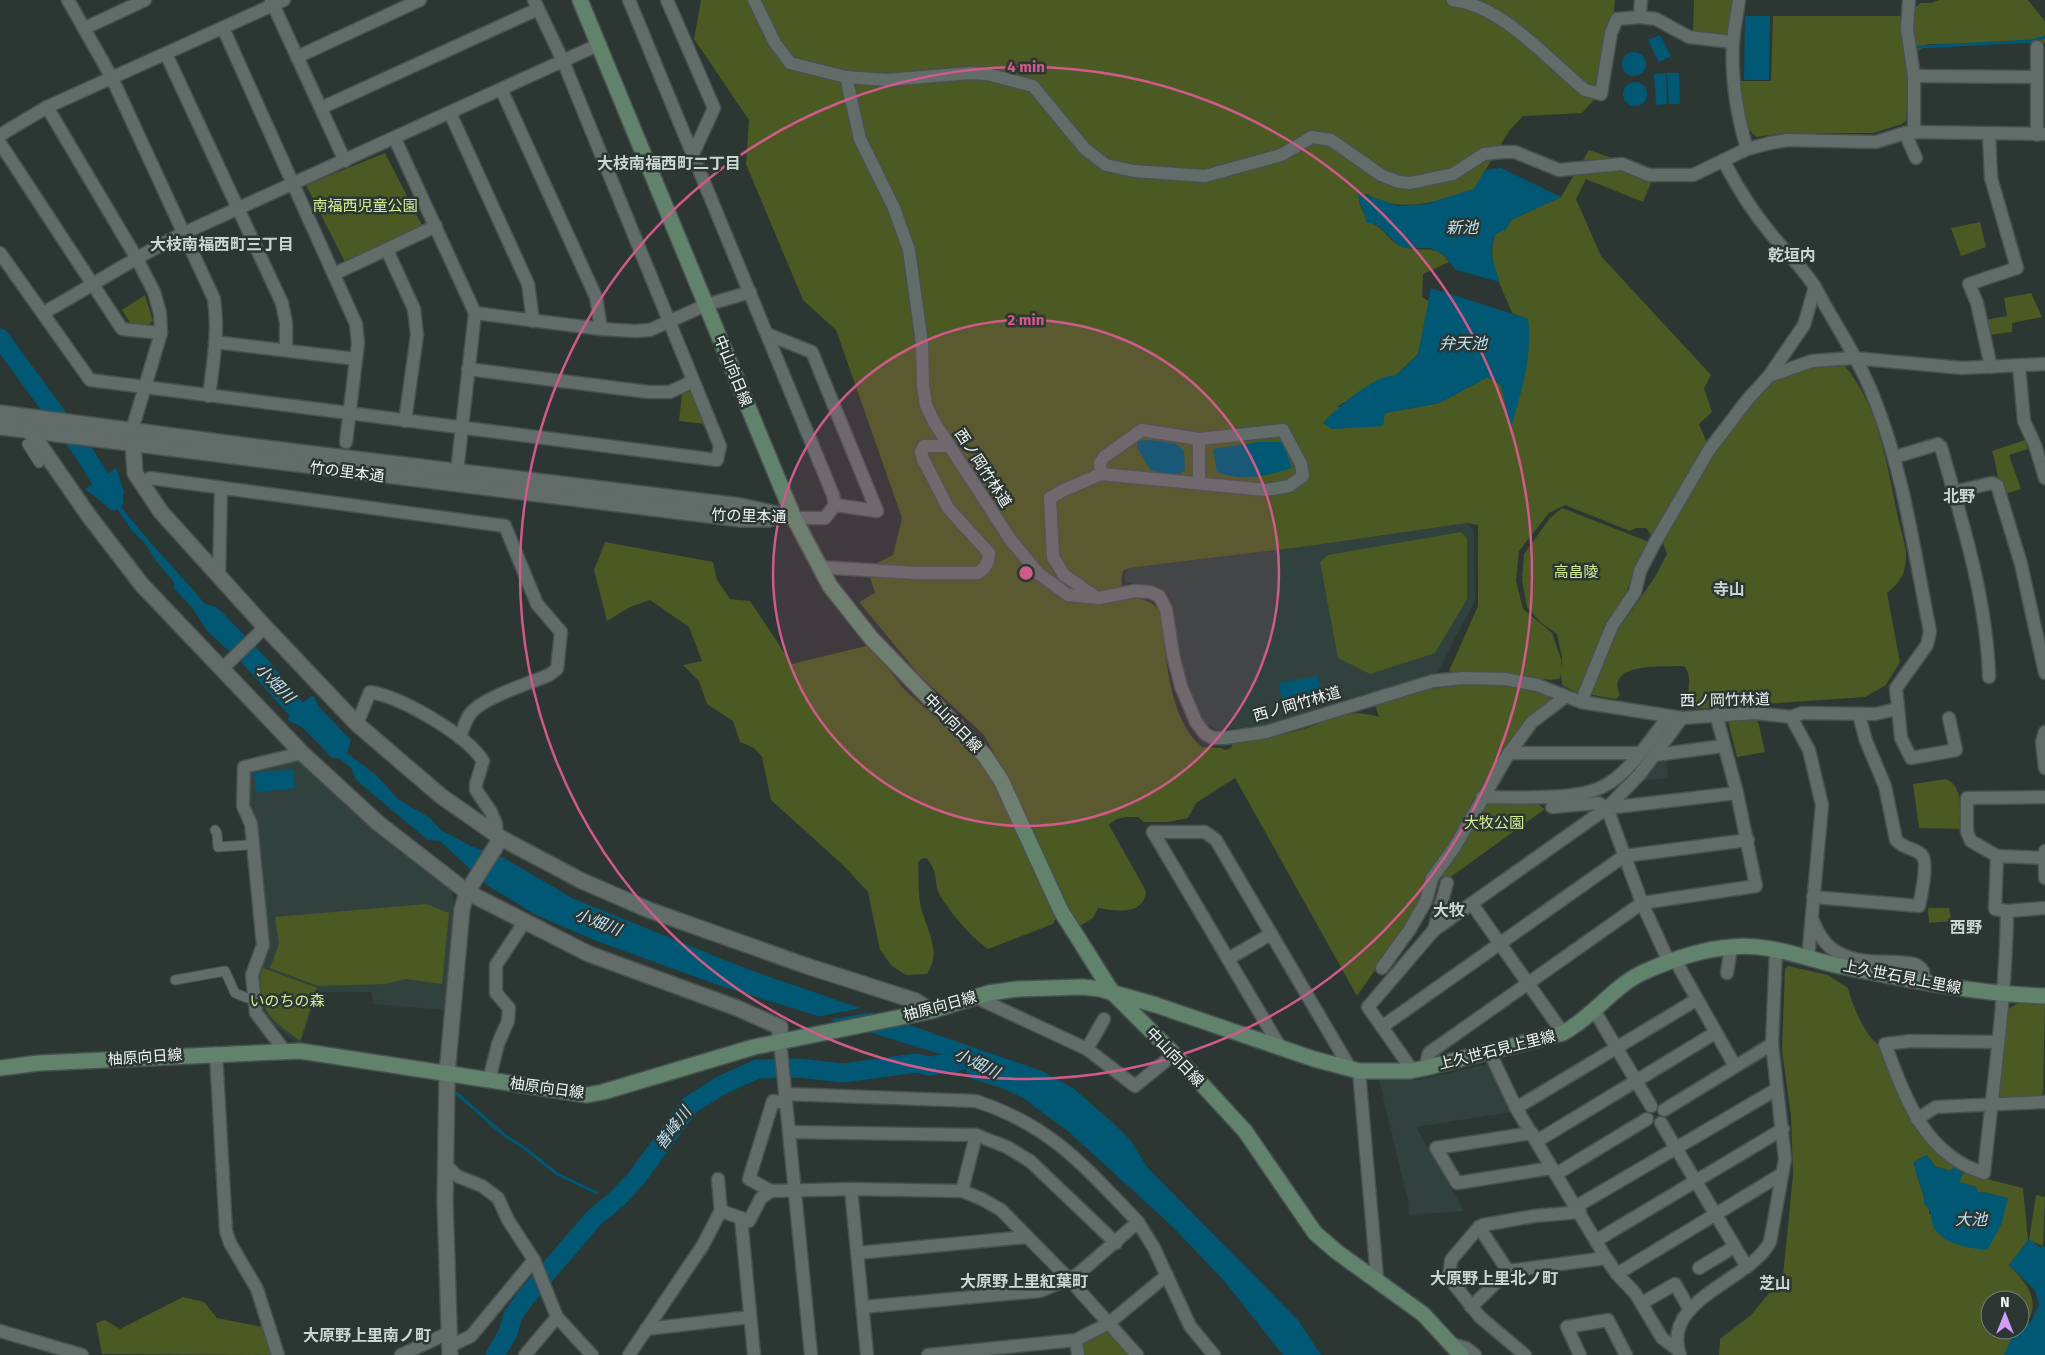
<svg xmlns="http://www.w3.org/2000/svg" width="2045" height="1355" font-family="'Fira Sans','Noto Sans JP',sans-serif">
  <rect width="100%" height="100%" fill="#2c3633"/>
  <g fill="#31423e">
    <polygon points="1467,523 1474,530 1475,601 1437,673 1346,699 1267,725 1218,730 1208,725 1203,720 1190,689 1180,655 1173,604 1168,596 1158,588 1142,584 1126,583 1124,576 1129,568 1316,545"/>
    <polygon points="1666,758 1668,778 1640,781 1656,759"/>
    <polygon points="293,760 300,762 334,794 411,859 449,885 454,899 444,1010 373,1004 371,992 318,992 300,1045 263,1016 258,1007 258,975 268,944 249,807 248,775 253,769"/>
    <polygon points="1487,1064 1492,1066 1512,1112 1416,1127 1464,1211 1409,1215 1408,1201 1379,1080 1419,1080"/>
  </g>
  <g fill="#4b5923">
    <path d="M701 0H1615L1608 84 1582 113 1523 116 1509 131 1474 189C1436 201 1404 215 1366 194L1359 199C1359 208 1367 214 1366 222 1386 225 1387 243 1404 247 1421 253 1437 243 1449 262L1423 274 1422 297 1430 302 1418 354 1395 376C1380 374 1350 399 1337 407L1385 413 1439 403 1488 377 1501 385 1511 426 1528 319 1512 313C1503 289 1484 259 1496 234L1506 229 1511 220 1561 197 1589 150 1655 173 1643 202 1586 179 1576 199 1601 256 1711 375 1704 388 1712 412 1699 424 1707 443 1720 447 1770 382 1816 367 1845 366C1879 407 1887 465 1898 517 1900 529 1907 546 1906 558 1905 575 1900 583 1887 593L1900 662 1886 685 1865 697 1693 709 1688 707C1685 693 1694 680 1685 667L1681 666C1664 667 1605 662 1620 695L1616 699 1592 695V688L1614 636 1655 577 1667 554 1662 541 1651 535 1646 528H1636L1630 531 1565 505 1549 513 1519 551 1516 581 1523 609 1552 633 1561 659V669L1562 657 1557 634 1541 623 1527 607 1522 580 1524 554 1550 518 1562 508 1649 542 1637 563 1627 590 1609 621 1593 655 1581 690 1576 692 1562 685 1561 674 1560 678C1550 683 1521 675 1509 674 1494 673 1461 677 1449 671L1478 606V525L1467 523 1316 545 1129 568 1123 571C1121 580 1121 586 1124 594 1137 599 1153 599 1160 612 1167 654 1167 718 1202 747L1221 748 1225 750 1231 748 1234 741C1257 740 1278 736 1300 730 1331 721 1345 706 1379 717L1375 705C1423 684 1504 676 1553 696L1472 801 1456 839 1423 901 1357 996 1235 778 1196 803 1188 818 1168 822H1144L1138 817C1127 817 1117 816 1109 825L1146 891C1144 916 1116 911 1098 908L1093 918 1080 926 1076 923 1016 792 984 735 920 676 859 602 875 593 867 568 893 555 902 518 836 330 803 300 746 164 749 120 694 39Z"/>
    <polygon points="1694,0 1734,0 1728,34 1724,36 1693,33"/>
    <polygon points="1939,0 2028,0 2045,21 2045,43 1928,44 1915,53 1911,13 1920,3 1930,3"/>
    <path d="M1773 16H1901L1900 29 1909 85 1906 121 1902 124 1873 133H1784L1757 137C1739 125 1741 100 1741 81H1771Z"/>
    <polygon points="385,153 423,227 345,262 306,185"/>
    <polygon points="1980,222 1986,247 1961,256 1951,228"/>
    <polygon points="2031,293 2042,317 2012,323 2012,332 1988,335 1984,320 2007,316 2004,298"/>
    <polygon points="145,295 153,321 145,327 132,326 122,310"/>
    <polygon points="693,390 706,424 679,421 682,394"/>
    <path d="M2025 440 2028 449 2009 455 2021 489 2002 495C1996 478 1998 468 1992 451Z"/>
    <polygon points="1461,532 1467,538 1467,599 1435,653 1370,674 1338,658 1320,562 1328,555"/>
    <path d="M605 542 713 562 717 580 730 599 750 601 792 664 870 645 903 688 969 748 995 783 1016 823 1056 918 1053 924 988 949C972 938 952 915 941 897 933 885 939 870 926 858L921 859 918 863C919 876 918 890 920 903 925 928 943 950 927 974L906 975 892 966 880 950 868 892 844 866 771 800 762 757 754 748 740 742 733 721 707 704 699 681 683 665 702 661 689 627 650 600 630 607 607 621 594 570Z"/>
    <polygon points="1757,717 1765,752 1737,757 1728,721"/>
    <path d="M1946 779C1965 787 1959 812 1960 829L1919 828 1913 784Z"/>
    <polygon points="1536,803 1545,809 1445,881 1441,877 1479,808 1486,804"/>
    <polygon points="426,904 449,913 442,984 406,979 385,984 318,986 270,968 279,944 275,917"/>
    <polygon points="1928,908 1949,908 1952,921 1929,923"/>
    <path d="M1788 966 1828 975 1848 988C1851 1002 1867 1041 1880 1045L1908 1110 1956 1166 1950 1171 1935 1166 1927 1155 1914 1162C1915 1176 1925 1191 1924 1203L1929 1209V1214L1989 1193 1978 1192 1976 1187 1958 1182 1963 1173 2023 1188 2028 1240 2009 1265C2029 1284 2045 1308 2020 1328V1300H1990V1330H2016L2004 1355H1719L1720 1339 1751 1315 1783 1276 1793 1175 1791 1117 1782 1050 1785 969Z"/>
    <path d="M263 968 317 988 300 1041C278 1023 263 1018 261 988 260 980 260 975 263 968Z"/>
    <polygon points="2018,1003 2045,1003 2043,1092 2041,1097 1999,1100 1996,1097 2007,1010"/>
    <polygon points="2036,1195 2045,1197 2043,1246 2029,1240"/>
    <polygon points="183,1297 204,1302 217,1318 263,1327 277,1355 102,1354 96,1323 105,1320 120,1329"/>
    <polygon points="1109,1331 1132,1355 1084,1355 1083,1342"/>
  </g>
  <g fill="#005875">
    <polygon points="1745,16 1770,16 1769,80 1744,80"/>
    <polygon points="1660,35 1671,56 1659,62 1648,40"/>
    <circle cx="1634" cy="64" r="12"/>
    <polygon points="1666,73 1667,104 1656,105 1654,74"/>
    <polygon points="1667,73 1679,73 1680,104 1669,104"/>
    <circle cx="1635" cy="94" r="12"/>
    <path d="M1501 168 1561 197 1511 220 1506 229 1496 234C1487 251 1494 265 1500 282L1456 270 1443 254 1430 248H1404L1397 244 1379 226 1366 222C1366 213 1358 203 1358 193L1400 206 1426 204 1474 189 1485 170Z"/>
    <path d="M1431 288 1528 319C1533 356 1521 392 1511 428L1501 385 1488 377 1439 403 1385 413 1383 426 1332 429 1323 423C1335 410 1376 373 1395 376L1418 354Z"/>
    <polygon points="1149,440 1174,443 1184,450 1185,470 1177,476 1150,470 1137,447 1137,441"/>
    <path d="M1259 442H1283L1292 468C1265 476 1244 482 1217 472L1213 449Z"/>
    <path d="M116 468 124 492 119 504C145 539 177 570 205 604L214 606 221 611 270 662 303 703 311 696 314 697 319 707 351 740 347 753 376 775 398 799 430 818 441 830 471 846 504 858 572 898 747 969 1042 1071 1073 1088 1114 1124 1131 1141 1147 1167 1298 1320 1321 1355H1283L1225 1282 1174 1228 1069 1132 1023 1098 1002 1088 969 1078 964 1065 943 1055 721 986 602 943 536 915 487 885 440 841 428 840 356 780 351 768 340 759 331 757 302 727 287 720 290 716 241 662 208 632 193 609 174 588V582L156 561 144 542 132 531 116 507 103 503 85 489Z"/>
    <polygon points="1318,676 1323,702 1283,709 1279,683"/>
    <polygon points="293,769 295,788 256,792 254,773"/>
    <path d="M1927 1155 1935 1166 1949 1171 1956 1166 1963 1173 1959 1182 1976 1187 1978 1192 1989 1193 2008 1198 2001 1225 1987 1250C1969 1248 1945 1245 1934 1228 1930 1220 1932 1208 1924 1203 1925 1191 1915 1176 1914 1162Z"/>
    <polygon points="2028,1240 2033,1241 2039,1247 2045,1246 2045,1355 2004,1355 2015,1331 2031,1322 2039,1304 2035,1290 2009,1265"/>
  </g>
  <polygon fill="#2c3633" points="867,1007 878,1011 822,1021 811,1018"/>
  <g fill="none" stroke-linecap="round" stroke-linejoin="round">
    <g stroke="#005875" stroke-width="3">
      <polyline points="1918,47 2031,41 2045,37"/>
      <polyline points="455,1092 504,1135 526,1149 557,1174 597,1193"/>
    </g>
    <g stroke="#005875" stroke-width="19">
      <polyline points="0,338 84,453 114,501"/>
      <polyline points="495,1355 508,1333 513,1315 526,1297 594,1218 617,1199 635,1180 690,1105 720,1086 757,1069 799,1068 843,1073 916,1063 929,1066 955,1063 970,1056"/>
    </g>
    <g stroke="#49514f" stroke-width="11">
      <g id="pedestrian">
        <polyline points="30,443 27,444 39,463"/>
        <polyline points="215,830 217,833 218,847 247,845"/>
        <polyline points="175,980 225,971 235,993 247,998"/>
      </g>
    </g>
    <g stroke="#49514f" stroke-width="15">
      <g id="minor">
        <path d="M68 0 112 78 214 299C219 331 213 364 209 396"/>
        <polyline points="271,0 345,161"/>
        <polyline points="629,0 833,495 835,505 825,518 794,518"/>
        <polyline points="667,0 714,108 693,154"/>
        <polyline points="754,0 775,43 790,63 846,77 860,139 894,208 909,250 922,344 923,386 926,405 934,422 1010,539 1038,573 1068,595 1099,598 1135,591 1150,592 1159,596 1166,609 1173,655 1181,686 1196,722 1205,734 1213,738 1225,738 1266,732 1433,681 1463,678 1505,679 1537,685 1581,702 1682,718 1755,713 1791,717 1809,750 1822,805 1808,959"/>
        <path d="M1453 0C1503 6 1547 59 1585 90L1601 94 1611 33 1617 19 1640 17 1656 19 1689 37 1733 42"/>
        <path d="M1739 0C1737 14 1734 28 1733 42 1731 77 1737 115 1747 149"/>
        <polyline points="1909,0 1907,29 1914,76 1914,132"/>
        <polyline points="1640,17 1641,0"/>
        <polyline points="85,28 145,0"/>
        <polyline points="223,28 356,324 358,343 346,442"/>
        <polyline points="166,54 282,303 286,323 286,350"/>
        <polyline points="297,57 420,0"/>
        <polyline points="1914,76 2036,77"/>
        <polyline points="846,77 887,80 970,73 987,74 1033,86 1085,149 1106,165 1134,171 1205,176 1281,155 1312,137 1331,140 1381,175 1399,182 1410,183 1453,174 1484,154 1501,152 1515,152 1559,170 1622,164 1649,175 1693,175 1747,149 1770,143 1787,140 1876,142 1905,133 1914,132 2045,134"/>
        <polyline points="502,91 596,297 601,329"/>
        <polyline points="47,107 136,257 154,292 160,313 161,333 132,430 133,439"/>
        <polyline points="321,108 538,9"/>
        <polyline points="450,113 528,284 533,321"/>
        <polyline points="1905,133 1916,158"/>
        <polyline points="1989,133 1991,178 2017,268 1969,284 1977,303 1991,367"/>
        <polyline points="0,135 47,107 284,0"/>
        <polyline points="2037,135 2037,47"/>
        <polyline points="395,139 475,313 456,480"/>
        <polyline points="0,143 122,329 161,333"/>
        <path d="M1723 160C1737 187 1752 211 1771 234 1786 252 1803 268 1815 287 1834 323 1860 361 1874 398 1904 473 1914 552 1930 631L1927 645 1896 688 1901 738 1911 758 1956 750 1949 718"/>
        <polyline points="387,250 414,309 417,335 405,421"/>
        <polyline points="0,253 90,380 717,460 720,446 563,61 534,0"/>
        <polyline points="334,274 436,226"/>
        <path d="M43 313C90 287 135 257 184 233L600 44"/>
        <polyline points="475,313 601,329 635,331 650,330 706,305 750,292"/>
        <polyline points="767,334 812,352 877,511 835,505"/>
        <polyline points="215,342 356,359"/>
        <polyline points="2019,366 2024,421 2035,445 2045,478"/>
        <polyline points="468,369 648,392 670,392 693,381"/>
        <polyline points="1769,376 1804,325 1815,287"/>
        <polyline points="1199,439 1199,483"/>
        <path d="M1895 457 1938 444 1941 447C1962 521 1987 600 1989 677"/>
        <path d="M150 478 505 526 537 604 561 632 557 669 549 675C530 683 482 698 471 713 465 720 463 729 460 738"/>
        <polyline points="1954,492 1992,483 1997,485 2021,564 2045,673"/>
        <path d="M818 567 917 573H978C986 568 989 562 989 553L948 508 923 459 921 452 924 446H949"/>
        <polyline points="219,576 221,489"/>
        <polyline points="1094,596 1064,575 1053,557 1050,498 1064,490 1101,474 1266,490 1289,486 1303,476 1301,464 1283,430 1199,439 1142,430 1104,457 1100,463 1101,474"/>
        <polyline points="222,669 265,627"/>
        <polyline points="1581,702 1612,626 1635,592 1640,571 1653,546 1709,450 1748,399 1769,376 1812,361 1853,358 1962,368 2045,364"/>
        <polyline points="1791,717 1802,713 1875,714 1897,709"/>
        <path d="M357 724 370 692C401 697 466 734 483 761L476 784V790L491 812 496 824 497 835"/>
        <polyline points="2045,732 2042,742 2045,768"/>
        <polyline points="1509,753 1639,753"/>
        <polyline points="1655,755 1723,746"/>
        <path d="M1482 797C1514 797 1577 801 1604 786 1631 772 1650 739 1669 716"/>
        <polyline points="1607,808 1642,903 1669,962"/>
        <polyline points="1607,808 1737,793"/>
        <polyline points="1607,808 1640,774 1682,718"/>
        <polyline points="1153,832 1205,832 1216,840 1350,1068"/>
        <polyline points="1153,832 1280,1047"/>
        <polyline points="2045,851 2045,878"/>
        <polyline points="1997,856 1971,841 1967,832 1967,798 2045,797"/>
        <polyline points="2044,858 1997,856 1995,909 2007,911 2045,908"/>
        <path d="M1813 897 1919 906C1921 896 1929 861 1921 854 1914 848 1904 849 1896 840L1885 786 1866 741 1859 715"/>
        <polyline points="1472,904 1563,1033"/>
        <path d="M1812 919C1817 930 1822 941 1831 948 1855 967 1887 959 1914 964 1919 965 1921 968 1923 971L1924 983"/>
        <polyline points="1434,930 1447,883"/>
        <polyline points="1228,959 1271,934"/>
        <polyline points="1675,960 1735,1066"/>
        <polyline points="1382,968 1410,929 1426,901 1432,878 1454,848 1509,753 1532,722 1565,697"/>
        <polyline points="1727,973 1731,947"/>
        <polyline points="975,997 1087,1049 1135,1086 1174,1054"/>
        <polyline points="1594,1010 1651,1106"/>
        <polyline points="1383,1026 1624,856 1748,840"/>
        <polyline points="780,1041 811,1355"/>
        <path d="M1997 1042 1910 1041 1885 1044C1905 1097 1924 1155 1984 1173 1993 1085 2006 998 2007 911"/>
        <polyline points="1087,1049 1104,1019"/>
        <polyline points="284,1050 256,1013 252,975 263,945 251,824 243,806 244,767 302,753"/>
        <polyline points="216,1053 226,1231 230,1243 257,1289 278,1355"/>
        <polyline points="1490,1053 1516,1108 1606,1258 1617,1274 1635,1293 1662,1338 1678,1350"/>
        <polyline points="1425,1068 1429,1053 1642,903 1756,886 1737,793 1716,714"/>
        <polyline points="1359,1071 1377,1278"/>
        <polyline points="1410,1071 1408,1064 1368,1007 1434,930 1607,808 1598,803 1552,807"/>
        <polyline points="489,1080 498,1044 508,1021 509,1008 496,993 496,965 525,921"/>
        <path d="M785 1094 976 1101C1052 1126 1085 1167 1138 1222"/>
        <polyline points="1516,1108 1696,1000"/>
        <polyline points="1664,1110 1772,1044"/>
        <polyline points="1917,1119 1936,1107 2045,1102"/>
        <polyline points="1661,1123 1747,1267"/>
        <polyline points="789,1132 976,1135 1007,1147 1030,1161 1116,1243"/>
        <polyline points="1532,1133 1436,1148 1457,1183 1552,1168"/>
        <polyline points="1537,1141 1715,1033"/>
        <polyline points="446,1165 457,1176 482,1186 498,1198 508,1220 534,1260 557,1317 592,1355"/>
        <polyline points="1556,1174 1647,1119"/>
        <polyline points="718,1179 721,1213"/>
        <polyline points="851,1189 867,1355"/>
        <polyline points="771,1191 749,1179 773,1101 786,1103"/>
        <polyline points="962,1191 976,1135"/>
        <polyline points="1577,1206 1777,1089"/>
        <polyline points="741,1218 754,1355"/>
        <polyline points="1479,1227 1508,1271"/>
        <polyline points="1597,1240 1783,1129"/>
        <polyline points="857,1253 1027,1237"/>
        <polyline points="1699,1268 1734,1247"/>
        <polyline points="1617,1274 1782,1174"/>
        <polyline points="1642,1303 1675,1284 1690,1310"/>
        <polyline points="1471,1307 1508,1271 1606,1258"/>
        <polyline points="646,1329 750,1317"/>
        <polyline points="0,1331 82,1355"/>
        <polyline points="1076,1340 1078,1355"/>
        <polyline points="1452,1344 1466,1348 1475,1355"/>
        <polyline points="450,1346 471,1336 534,1260"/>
        <polyline points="401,1355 448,1333"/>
        <polyline points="525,1355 557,1317"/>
        <polyline points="629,1355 703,1245 719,1214 724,1212 749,1221 761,1198 771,1191 851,1189 962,1191 982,1199 1001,1210 1069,1279 1040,1291 863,1307"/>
        <polyline points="928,1355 1076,1340 1109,1323 1167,1275"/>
        <polyline points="1137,1355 1069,1279 1078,1274 1138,1222 1154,1248 1190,1326 1214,1355"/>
        <polyline points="1525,1355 1480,1317 1449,1278 1451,1260 1479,1227 1483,1225 1534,1216 1580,1212"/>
        <polyline points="1580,1355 1567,1327 1608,1320 1626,1355"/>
        <path d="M1680 1355C1660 1299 1750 1281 1770 1242L1785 1159 1772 1044 1776 949"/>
      </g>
    </g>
    <g stroke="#49514f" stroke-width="18">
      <g id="tertiary">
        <polyline points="0,413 273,449 741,506 794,518"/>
        <polyline points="0,427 740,519 770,519"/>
        <polyline points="30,431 89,516 142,585 302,753 378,823 467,892 589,954 737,1008 780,1027 780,1041"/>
        <polyline points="133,444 135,473 161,512 265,627 357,724 441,796 501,838 582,881 649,910 804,965 916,1001 931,1011"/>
        <polyline points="450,1355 445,1201 447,1074 462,909 467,892 501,838"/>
      </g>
    </g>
    <g stroke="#49514f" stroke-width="18">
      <g id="secondary">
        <polyline points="580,0 794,518 830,586 872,639 985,756 1001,780 1061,911 1112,992 1174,1054 1245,1131 1315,1233 1337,1252 1423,1314 1461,1355"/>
        <path d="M0 1068 39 1063 300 1051 587 1095 603 1092 754 1047 931 1011 989 993 1017 989 1083 987 1100 989 1156 1005 1314 1059 1359 1071H1410L1425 1068 1563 1033C1593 1017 1613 986 1644 972 1671 960 1702 949 1731 947 1768 943 1801 957 1835 965 1905 979 1974 994 2045 996"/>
      </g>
    </g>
    <use href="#pedestrian" stroke="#626c69" stroke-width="9"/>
    <use href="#minor" stroke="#626c69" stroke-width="12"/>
    <use href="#tertiary" stroke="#626c69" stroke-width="15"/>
    <use href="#secondary" stroke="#61836c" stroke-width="15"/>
  </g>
  <circle cx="1026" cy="573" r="253" fill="#d05a89" fill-opacity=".12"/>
  <g fill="none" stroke="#d05a89" stroke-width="2.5">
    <circle cx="1026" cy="573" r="253"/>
    <circle cx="1026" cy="573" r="506"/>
  </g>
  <g text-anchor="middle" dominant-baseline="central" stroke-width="5" stroke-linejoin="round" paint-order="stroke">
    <g font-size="15" fill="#d4ee96" stroke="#2c3633">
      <text x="365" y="206">南福西児童公園</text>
      <text x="1576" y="572">高畠陵</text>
      <text x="1494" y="823">大牧公園</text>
      <text x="287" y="1001">いのちの森</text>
    </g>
    <g font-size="15" fill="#eff5f3" stroke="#2c3633">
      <text transform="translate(733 371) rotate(68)">中山向日線</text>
      <text transform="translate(983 468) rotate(57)">西ノ岡竹林道</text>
      <text transform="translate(347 472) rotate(7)">竹の里本通</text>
      <text transform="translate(749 516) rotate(2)">竹の里本通</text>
      <text transform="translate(1725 700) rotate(-1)">西ノ岡竹林道</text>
      <text transform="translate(1297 704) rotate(-16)">西ノ岡竹林道</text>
      <text transform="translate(953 723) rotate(46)">中山向日線</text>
      <text transform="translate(1902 977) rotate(11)">上久世石見上里線</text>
      <text transform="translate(940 1006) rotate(-15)">柚原向日線</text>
      <text transform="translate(1497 1050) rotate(-14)">上久世石見上里線</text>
      <text transform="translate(145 1057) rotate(-4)">柚原向日線</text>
      <text transform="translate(1175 1057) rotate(46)">中山向日線</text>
      <text transform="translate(547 1088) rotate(8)">柚原向日線</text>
    </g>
    <g font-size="16" font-weight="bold" fill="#cad6d2" stroke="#2c3633">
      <text x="669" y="163">大枝南福西町二丁目</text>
      <text x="222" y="244">大枝南福西町三丁目</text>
      <text x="1792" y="255">乾垣内</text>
      <text x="1959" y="496">北野</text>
      <text x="1729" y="589">寺山</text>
      <text x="1449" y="910">大牧</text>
      <text x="1966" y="927">西野</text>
      <text x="1494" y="1278">大原野上里北ノ町</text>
      <text x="1024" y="1281">大原野上里紅葉町</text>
      <text x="1775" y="1283">芝山</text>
      <text x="367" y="1335">大原野上里南ノ町</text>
    </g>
    <g font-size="16" font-style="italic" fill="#bce1f3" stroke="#2c3633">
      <text x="1462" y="227">新池</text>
      <text x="1463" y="343">弁天池</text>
      <text transform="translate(275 683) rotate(45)">小畑川</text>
      <text transform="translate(598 922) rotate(21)">小畑川</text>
      <text transform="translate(977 1063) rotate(26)">小畑川</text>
      <text transform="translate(673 1128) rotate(-53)">善峰川</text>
      <text x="1971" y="1219">大池</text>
    </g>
  </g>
  <circle cx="1026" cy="573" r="8" fill="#d05a89" stroke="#2c3633" stroke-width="2.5"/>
  <g font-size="15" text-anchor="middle" font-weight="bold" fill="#d05a89" stroke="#2c3633" stroke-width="5" stroke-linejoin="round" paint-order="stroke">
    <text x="1026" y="72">4 min</text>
    <text x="1026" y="325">2 min</text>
  </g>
  <g transform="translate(2005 1315)"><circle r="24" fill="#2c3633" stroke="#7a8280"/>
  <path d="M0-4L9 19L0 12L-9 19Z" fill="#d49cfc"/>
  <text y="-8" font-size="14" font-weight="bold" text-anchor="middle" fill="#eff5f3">N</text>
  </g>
</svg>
